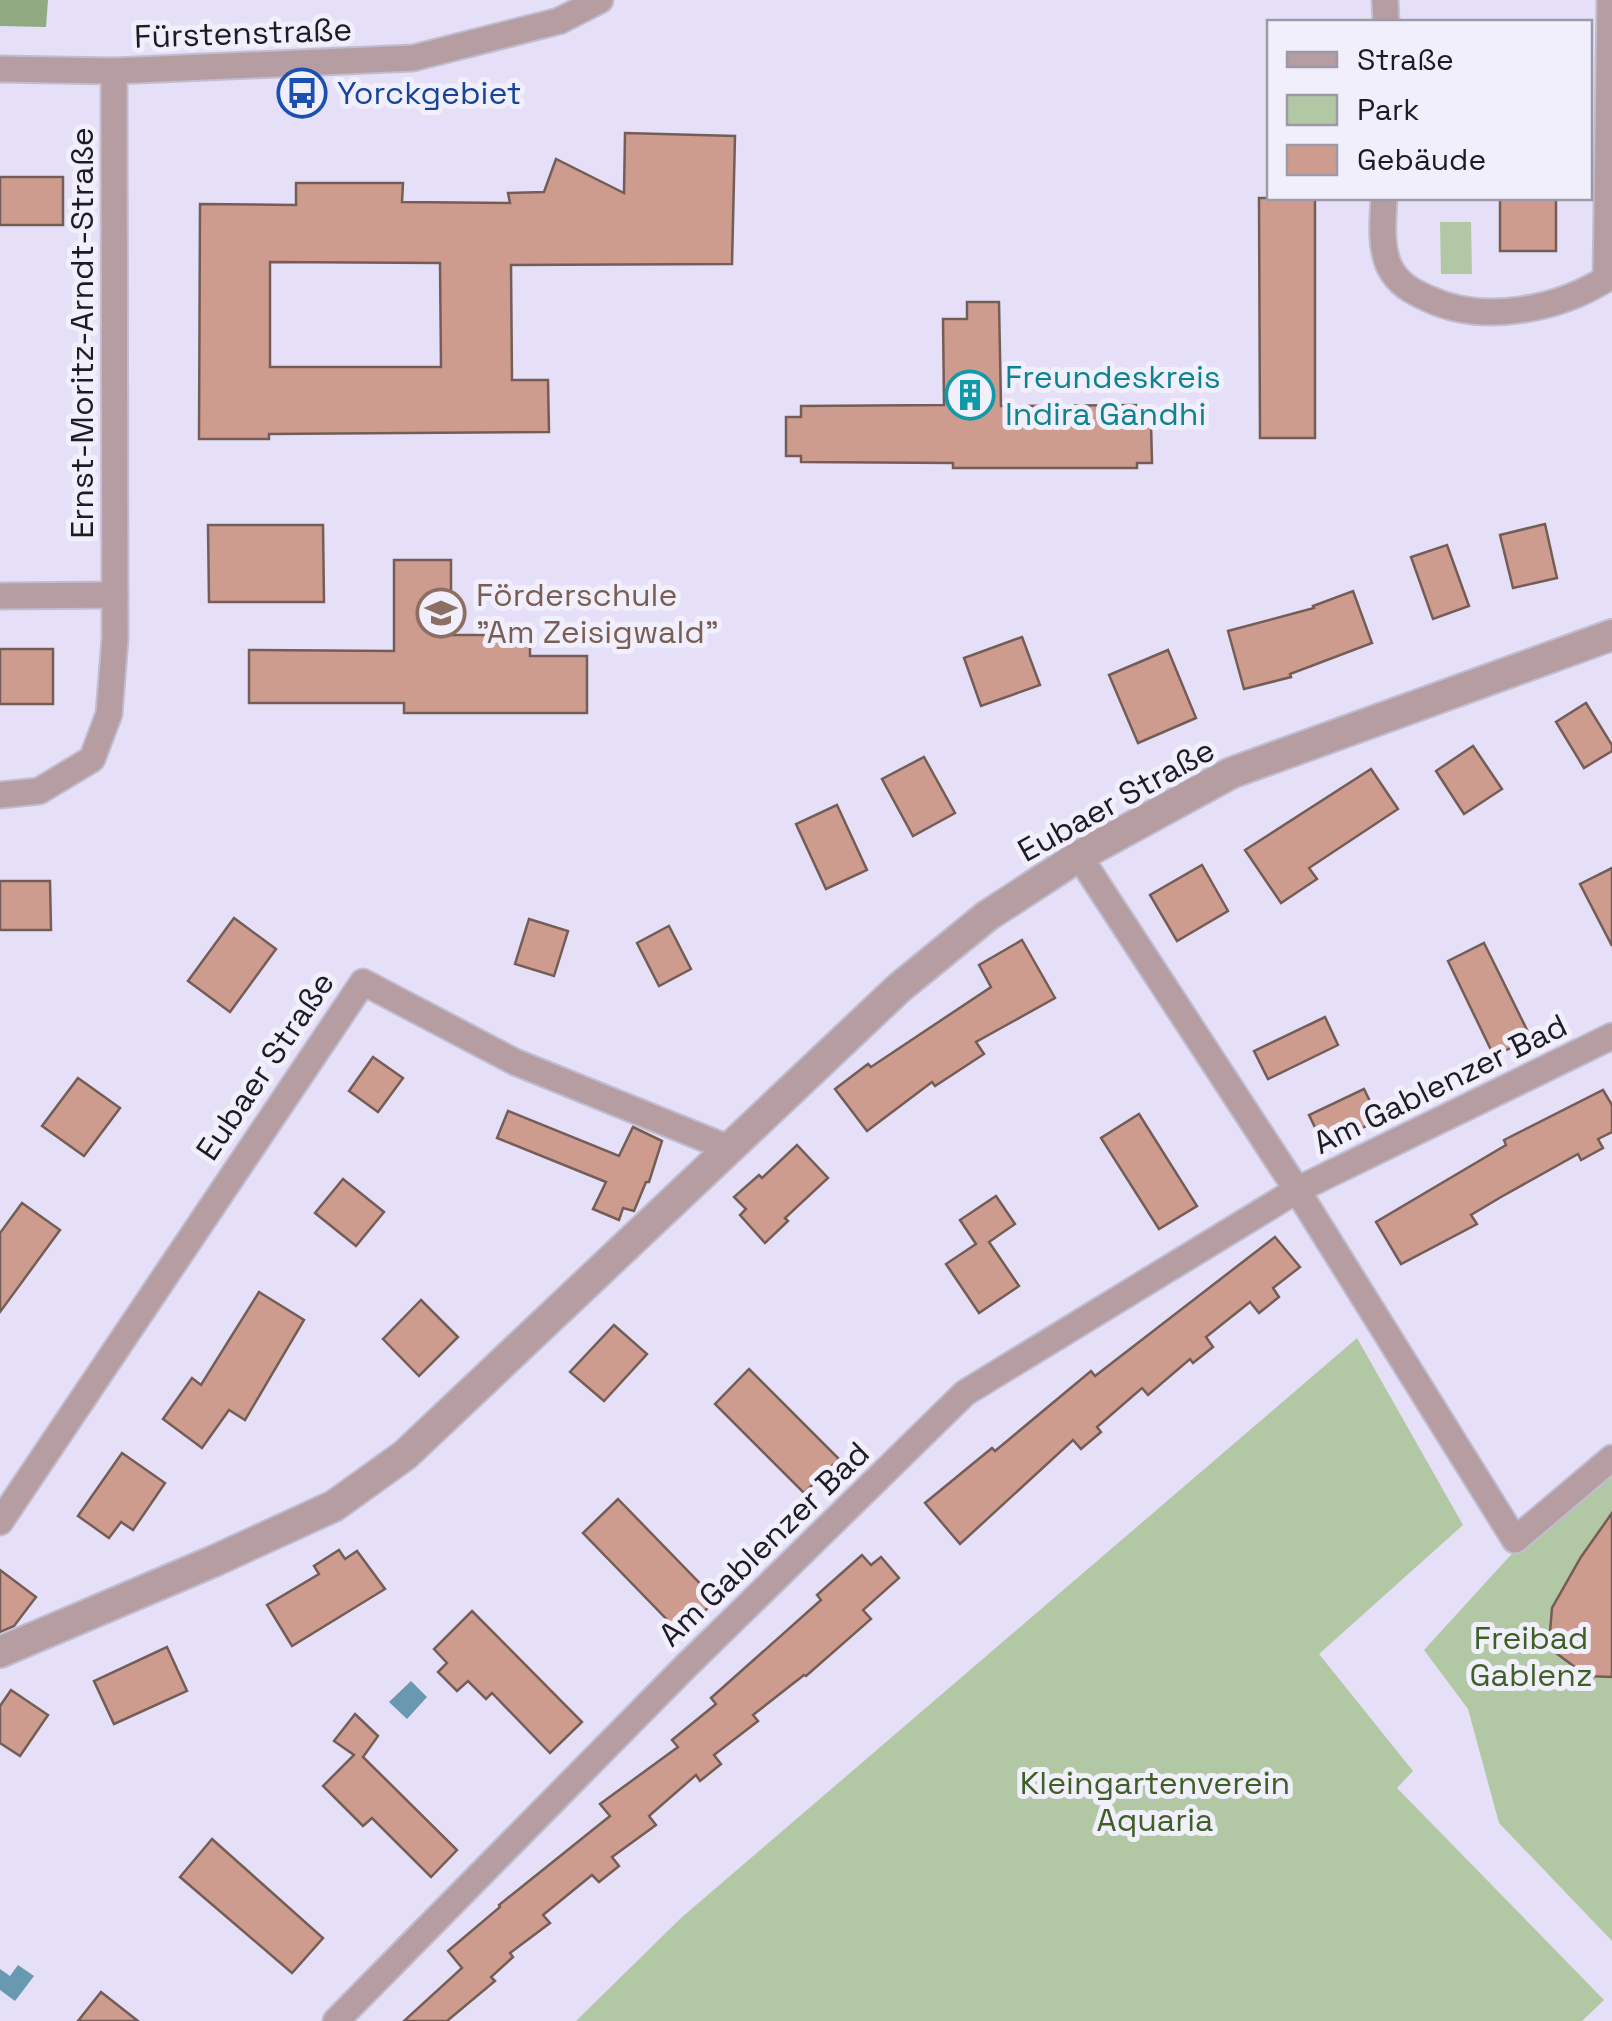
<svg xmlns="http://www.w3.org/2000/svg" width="1612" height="2021" font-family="'Space Grotesk',sans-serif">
  <rect width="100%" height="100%" fill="#e5e0f7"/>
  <g fill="#b2c8a4">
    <polygon points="1440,222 1471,222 1472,274 1441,274"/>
    <polygon points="1357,1338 1463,1525 1319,1654 1413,1771 1397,1788 1604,2000 1582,2021 576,2021 681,1918"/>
    <polygon points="1612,1471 1612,1941 1499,1823 1468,1709 1424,1650 1518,1547"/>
  </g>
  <polygon fill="#92aa82" points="0,0 48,0 46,27 0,26"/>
  <g fill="#6999b1">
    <polygon points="411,1681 427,1697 407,1719 389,1702"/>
    <polygon points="18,1965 34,1976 15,2001 0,1990 0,1969 10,1976"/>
  </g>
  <g fill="#ce9c8e" stroke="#745d57" stroke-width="2.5" fill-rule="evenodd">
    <path d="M625 133 735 136 732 264 511 265 512 380H548L549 432 269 434V439H199L200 204 296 205V183H403L402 202 510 203 508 193 544 192 556 159 624 193ZM270 262 440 263 441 367H270Z"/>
    <rect x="0" y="177" width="63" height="48"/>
    <polygon points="1259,198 1315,198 1315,438 1260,438"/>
    <rect x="1500" y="198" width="56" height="53"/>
    <polygon points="967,302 999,302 1001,406 1136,405 1136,422 1151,423 1152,463 1137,463 1137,468 953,468 953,463 801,462 801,456 786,456 786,417 801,417 801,406 944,405 943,319 967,319"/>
    <polygon points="1545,524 1557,578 1513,588 1500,535"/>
    <polygon points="208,525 323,525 324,602 209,602"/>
    <polygon points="1447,545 1469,606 1433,619 1411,557"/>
    <polygon points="394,560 451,560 451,635 530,635 530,656 587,656 587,713 404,713 404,703 249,703 249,650 394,651"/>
    <polygon points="1353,591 1372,643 1290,674 1291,677 1244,689 1228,631 1314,608 1313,606"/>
    <polygon points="1022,637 1040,685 981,706 964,658"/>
    <rect x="0" y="649" width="53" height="55"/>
    <polygon points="1168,650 1196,718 1138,743 1109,675"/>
    <polygon points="1586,703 1612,745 1612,751 1584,768 1556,722"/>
    <polygon points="1473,746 1502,789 1464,814 1436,771"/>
    <polygon points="924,757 955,813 913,836 882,779"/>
    <polygon points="1371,769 1398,809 1309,868 1317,879 1281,903 1245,850"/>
    <polygon points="837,805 867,870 826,889 796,824"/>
    <polygon points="1202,865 1228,911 1177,941 1150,895"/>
    <polygon points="1612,868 1612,946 1580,884"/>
    <polygon points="0,881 50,881 51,930 0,930"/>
    <polygon points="234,918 276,949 230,1012 188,981"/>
    <polygon points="529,919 568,931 554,976 515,964"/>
    <polygon points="669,926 691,969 659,986 637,943"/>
    <polygon points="1022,940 1055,998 976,1042 984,1054 935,1086 932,1082 867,1131 835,1089 868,1064 871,1067 991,987 979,965"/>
    <polygon points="1484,943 1531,1038 1494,1056 1448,961"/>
    <polygon points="1325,1017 1338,1045 1268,1079 1254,1051"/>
    <polygon points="373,1057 403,1078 378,1112 349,1091"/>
    <polygon points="78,1078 120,1108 84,1156 42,1126"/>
    <polygon points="1364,1089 1379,1120 1324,1146 1309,1115"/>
    <polygon points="1603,1090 1612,1105 1612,1132 1598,1139 1603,1148 1581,1160 1578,1154 1501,1197 1471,1215 1477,1224 1401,1264 1376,1222 1506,1145 1504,1140"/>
    <polygon points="508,1111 619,1156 633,1127 662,1141 649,1182 646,1182 634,1211 623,1208 619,1220 593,1209 606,1182 497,1138"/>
    <polygon points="1139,1114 1197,1206 1159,1229 1101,1138"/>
    <polygon points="797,1145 828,1178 785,1218 788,1221 765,1243 740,1215 746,1209 734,1197 759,1175 762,1178"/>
    <polygon points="343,1179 384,1212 356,1246 315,1213"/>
    <polygon points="996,1196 1015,1224 989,1242 1019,1286 979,1313 946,1264 976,1244 960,1220"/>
    <polygon points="22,1203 60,1230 0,1312 0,1233"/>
    <polygon points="1275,1237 1300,1267 1273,1288 1279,1297 1259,1313 1250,1302 1206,1337 1213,1347 1193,1363 1190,1359 1148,1395 1142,1388 1097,1427 1101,1432 1081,1449 1073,1440 960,1544 925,1503 992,1448 995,1451 1091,1371 1095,1376"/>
    <polygon points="259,1292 304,1320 245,1420 229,1410 202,1448 163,1419 192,1378 201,1385"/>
    <polygon points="421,1300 458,1337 419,1376 383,1339"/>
    <polygon points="614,1325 647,1354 604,1401 570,1372"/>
    <polygon points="749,1369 839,1459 804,1493 715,1404"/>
    <polygon points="122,1453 165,1483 133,1530 121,1522 109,1538 78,1516"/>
    <polygon points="618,1499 716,1600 681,1634 583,1533"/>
    <polygon points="1612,1513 1612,1677 1587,1676 1556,1653 1550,1632 1552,1608 1581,1557"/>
    <polygon points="339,1550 345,1559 357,1551 385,1589 292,1646 267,1605 319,1574 314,1566"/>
    <polygon points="862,1555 871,1565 881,1557 899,1578 863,1610 871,1619 806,1676 804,1675 753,1715 758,1721 714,1755 721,1764 700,1781 696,1775 649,1816 656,1825 612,1857 619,1866 599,1882 592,1875 543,1915 550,1923 510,1953 513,1957 491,1977 495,1981 447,2021 404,2021 462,1968 448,1951 500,1907 499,1905 610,1816 600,1804 678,1747 672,1740 716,1704 711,1698 821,1600 817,1595"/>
    <polygon points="0,1570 36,1597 14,1626 0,1632"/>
    <polygon points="472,1611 582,1722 550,1753 492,1693 486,1699 468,1681 457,1691 438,1672 447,1663 434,1649"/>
    <polygon points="167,1647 187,1691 114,1724 94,1681"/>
    <polygon points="11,1690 48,1715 20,1756 0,1743 0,1706"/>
    <polygon points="355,1714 378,1736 363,1757 457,1850 431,1877 372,1818 363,1826 323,1786 354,1755 334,1741"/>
    <polygon points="212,1839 323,1938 292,1973 180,1877"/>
    <polygon points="101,1992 138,2021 78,2021"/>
  </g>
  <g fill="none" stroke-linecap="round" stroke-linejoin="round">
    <g stroke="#c1bdd1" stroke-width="29">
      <g id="minor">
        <polyline points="1385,0 1386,22"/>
        <polyline points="0,69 114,71 413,58 559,21 600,0"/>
        <path d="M1384 198C1383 220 1380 245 1389 266 1398 284 1411 291 1429 299 1485 325 1562 309 1612 275"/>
        <polyline points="1606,279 1610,0"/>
        <polyline points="0,596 115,595"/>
        <polyline points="0,795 39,791 92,759 109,714 115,639 114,71"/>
        <polyline points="1079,856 1297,1190 1515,1540 1612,1458"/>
        <polyline points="0,1522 363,982 515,1062 728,1148"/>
        <polyline points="336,2021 685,1667 965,1393 1297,1190 1612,1036"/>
      </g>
    </g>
    <g stroke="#c1bdd1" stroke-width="34">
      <polyline id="tertiary" points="0,1652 214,1561 334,1506 405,1455 899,988 987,916 1079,856 1231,773 1612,635"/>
    </g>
    <use href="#minor" stroke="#b59da1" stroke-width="25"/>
    <use href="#tertiary" stroke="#b59da1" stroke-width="30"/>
  </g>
  <defs>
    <g id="bus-ring" transform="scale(2.5)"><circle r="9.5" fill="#f2effd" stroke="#1a4fb4" stroke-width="1.5"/><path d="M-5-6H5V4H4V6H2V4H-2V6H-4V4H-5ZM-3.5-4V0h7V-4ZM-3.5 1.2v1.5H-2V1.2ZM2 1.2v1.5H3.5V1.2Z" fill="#1a4fb4"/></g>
    <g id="building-ring" transform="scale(2.5)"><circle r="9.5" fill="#f2effd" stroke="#0f9aa8" stroke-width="1.5"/><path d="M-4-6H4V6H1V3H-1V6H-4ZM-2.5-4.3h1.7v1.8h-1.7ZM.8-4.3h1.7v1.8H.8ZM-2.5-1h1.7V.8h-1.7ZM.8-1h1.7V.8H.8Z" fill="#0f9aa8"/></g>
    <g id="school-ring" transform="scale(2.5)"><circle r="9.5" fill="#f2effd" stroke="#8d6e63" stroke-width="1.5"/><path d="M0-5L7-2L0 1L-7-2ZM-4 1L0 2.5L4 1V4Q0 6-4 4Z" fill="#8d6e63"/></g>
  </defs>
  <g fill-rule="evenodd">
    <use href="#bus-ring" x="302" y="93"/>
    <use href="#building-ring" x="970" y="395"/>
    <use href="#school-ring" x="441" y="613"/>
  </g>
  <g text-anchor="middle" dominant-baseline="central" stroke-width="10" stroke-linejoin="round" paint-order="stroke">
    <g font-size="32" fill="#1d1b23" stroke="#f2effd">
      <text transform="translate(243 33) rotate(-2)">Fürstenstraße</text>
      <text transform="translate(82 333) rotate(-90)">Ernst-Moritz-Arndt-Straße</text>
      <text transform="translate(1116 800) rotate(-29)">Eubaer Straße</text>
      <text transform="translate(265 1066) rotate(-56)">Eubaer Straße</text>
      <text transform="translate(1440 1084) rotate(-26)">Am Gablenzer Bad</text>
      <text transform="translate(764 1544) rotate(-44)">Am Gablenzer Bad</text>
    </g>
    <g font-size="32" fill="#164399" stroke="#f2effd" text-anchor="start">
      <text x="337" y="93">Yorckgebiet</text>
    </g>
    <g font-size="32" fill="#0d838f" stroke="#f2effd" text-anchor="start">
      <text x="1005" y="377">Freundeskreis<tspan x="1005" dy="37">Indira Gandhi</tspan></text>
    </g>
    <g font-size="32" fill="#785e54" stroke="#f2effd" text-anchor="start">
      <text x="476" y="595">Förderschule<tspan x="476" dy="37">"Am Zeisigwald"</tspan></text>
    </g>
    <g font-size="32" fill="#3f5f25" stroke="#f2effd">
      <text x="1531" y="1638">Freibad<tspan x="1531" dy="37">Gablenz</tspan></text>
      <text x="1155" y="1783">Kleingartenverein<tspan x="1155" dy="37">Aquaria</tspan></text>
    </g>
  </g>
  <rect x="1267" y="20" width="325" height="180" fill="#f2effd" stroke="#9d9aa6" stroke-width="2.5"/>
  <rect x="1287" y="52" width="50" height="15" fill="#b59da1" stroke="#9d9aa6" stroke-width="2.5"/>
  <text x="1357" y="70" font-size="30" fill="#1d1b23">Straße</text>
  <rect x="1287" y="95" width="50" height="30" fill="#b2c8a4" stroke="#9d9aa6" stroke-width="2.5"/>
  <text x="1357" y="120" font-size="30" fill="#1d1b23">Park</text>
  <rect x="1287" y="145" width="50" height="30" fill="#ce9c8e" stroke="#9d9aa6" stroke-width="2.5"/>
  <text x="1357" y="170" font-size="30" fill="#1d1b23">Gebäude</text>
</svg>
